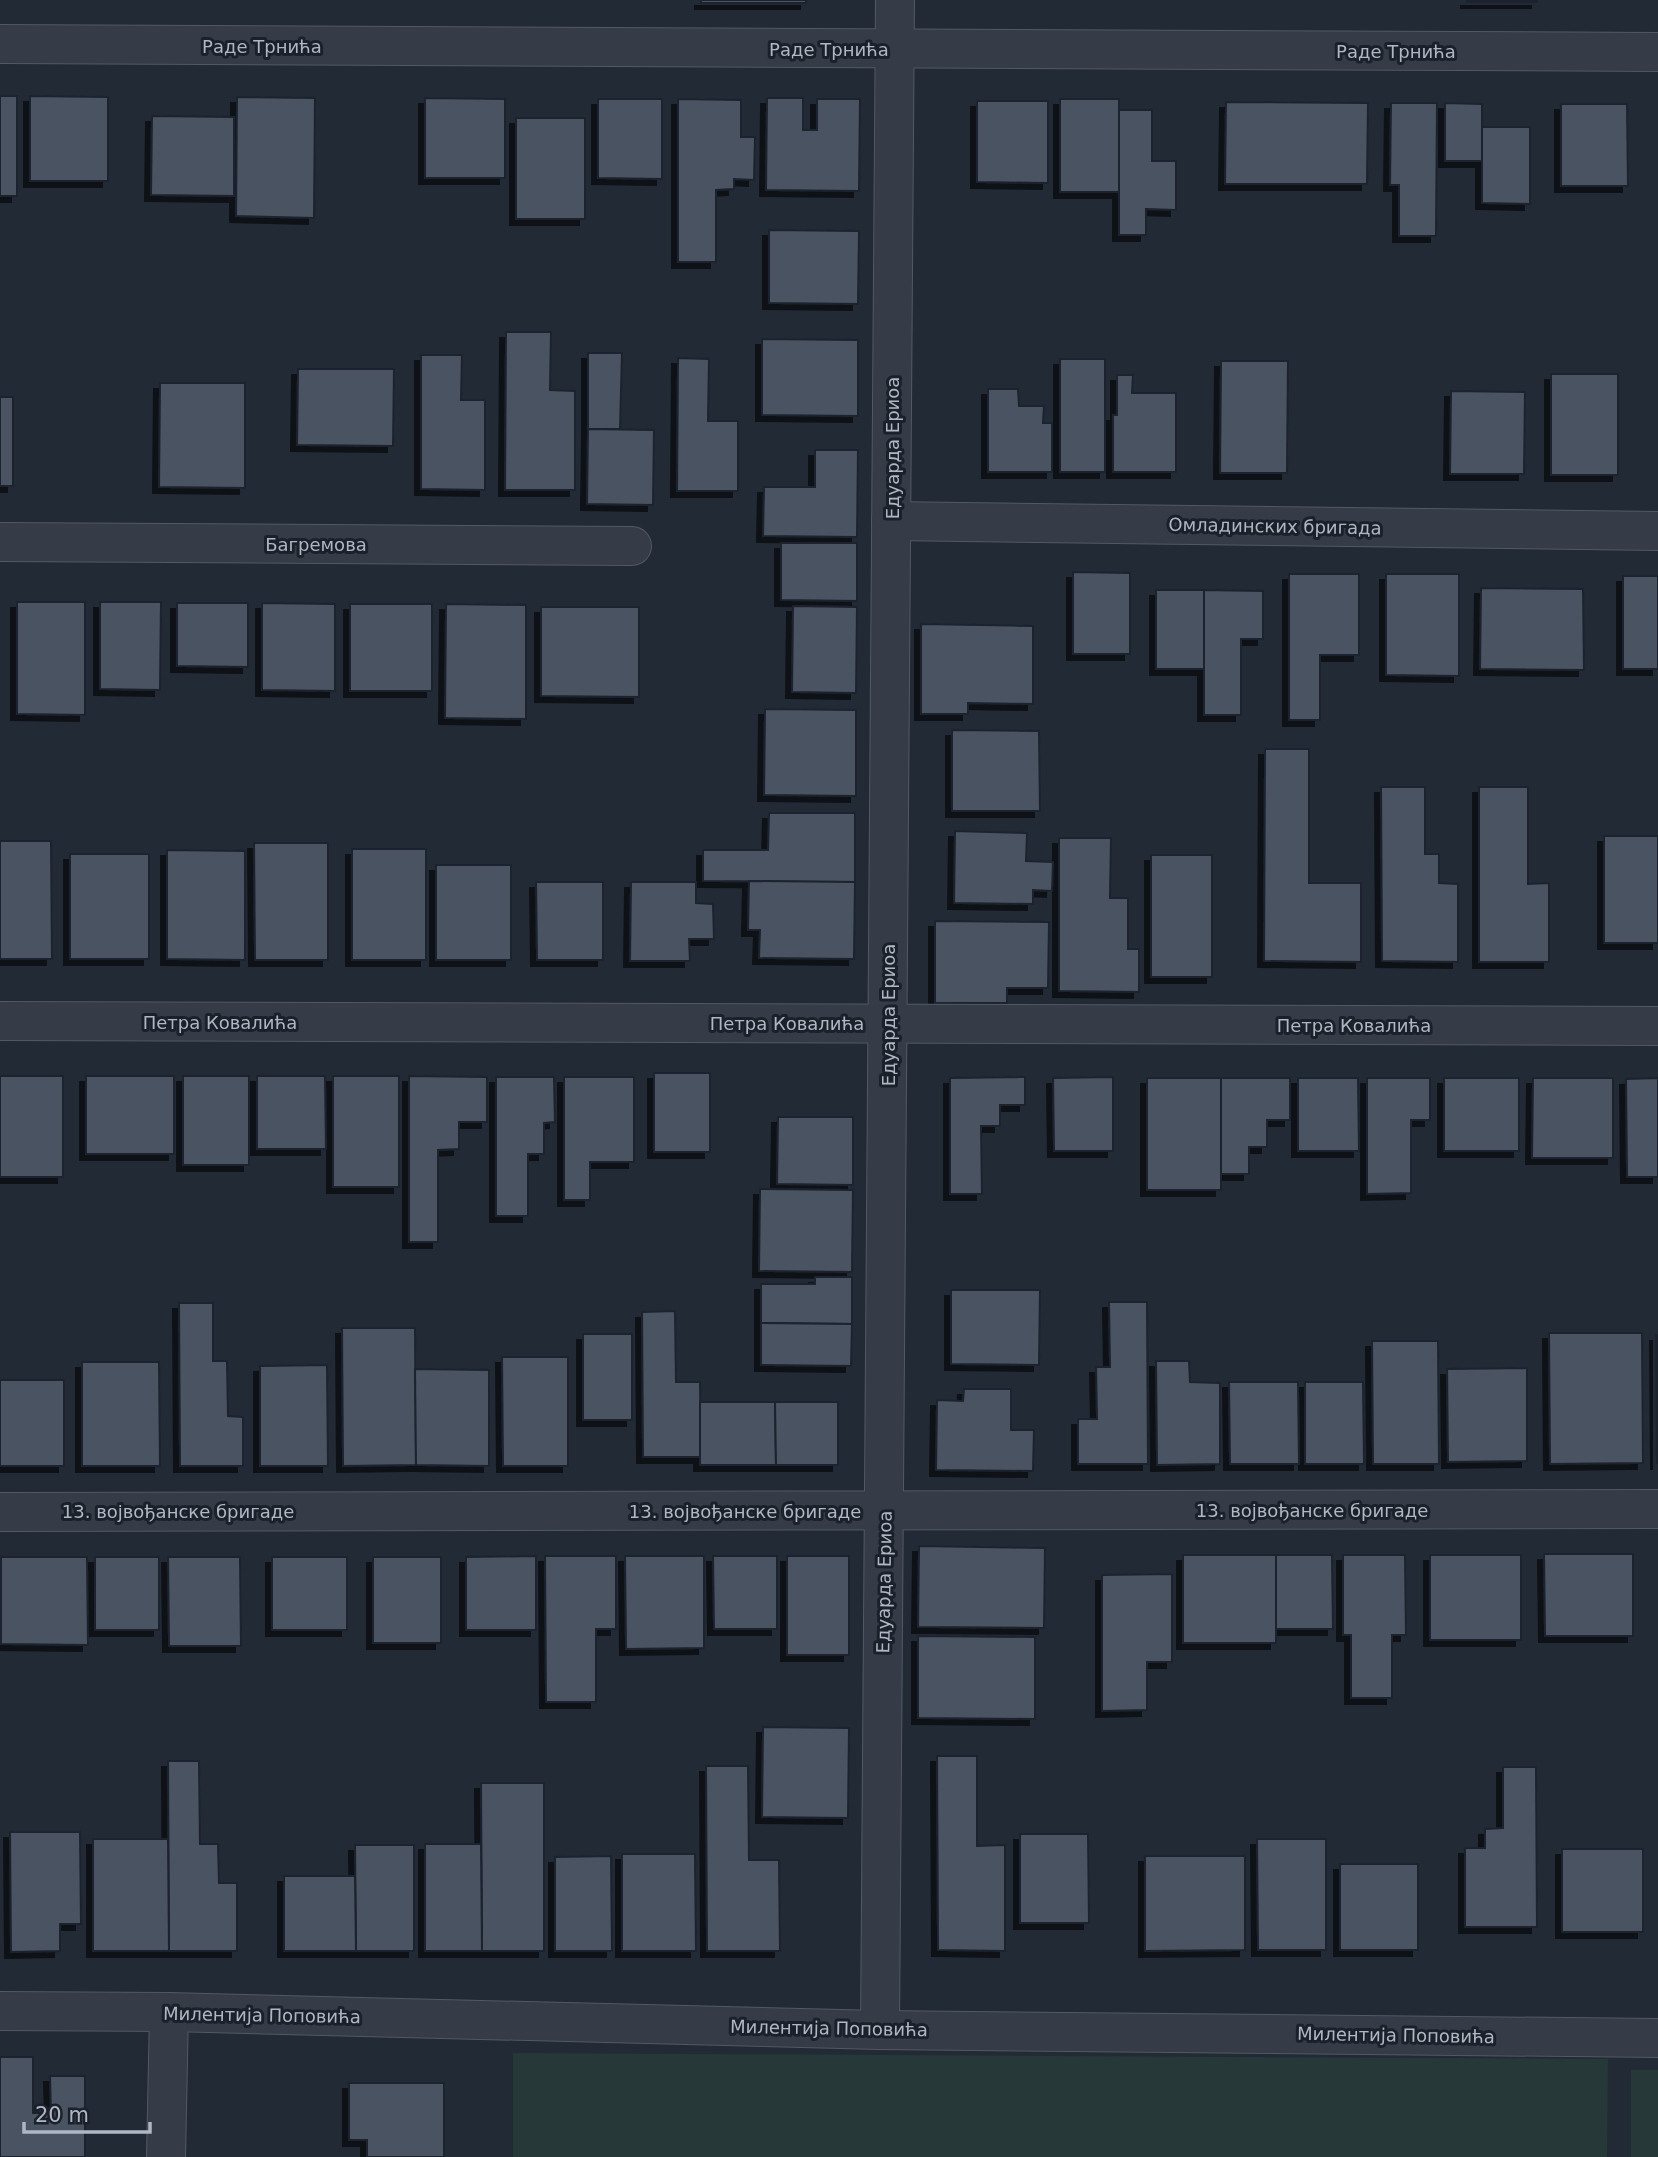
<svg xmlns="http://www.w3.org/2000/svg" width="1658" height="2157" font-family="'DejaVu Sans',sans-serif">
  <defs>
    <filter id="shadow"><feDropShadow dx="-6" dy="6" stdDeviation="0" flood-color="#0009"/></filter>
  </defs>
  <rect width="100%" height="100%" fill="#222a36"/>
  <g fill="#273839">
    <polygon points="513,2053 1608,2059 1607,2157 513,2157"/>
    <rect x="1631" y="2070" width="27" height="87"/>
  </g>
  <g fill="#4a5362" stroke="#1d232d" stroke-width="2" filter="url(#shadow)">
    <rect x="701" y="0" width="105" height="3"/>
    <rect x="1467" y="0" width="70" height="2"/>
    <rect x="0" y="96" width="17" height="100"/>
    <polygon points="30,96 108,97 108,181 30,181"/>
    <polygon points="237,97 315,98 314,218 236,216"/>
    <polygon points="425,98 505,99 505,178 425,178"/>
    <polygon points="767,98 803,98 803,130 817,130 817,99 860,99 859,191 766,190"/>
    <polygon points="598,99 662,99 662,179 598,178"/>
    <polygon points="678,99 741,100 741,137 755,137 754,180 734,179 734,189 716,190 716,262 678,262"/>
    <rect x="1060" y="99" width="59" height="93"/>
    <polygon points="977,101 1048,101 1048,183 977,182"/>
    <polygon points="1226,102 1368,103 1367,184 1225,184"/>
    <polygon points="1391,103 1437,103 1436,236 1399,236 1399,185 1390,185"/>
    <polygon points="1445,103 1482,104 1482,161 1445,161"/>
    <polygon points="1561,104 1627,104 1628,186 1561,186"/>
    <polygon points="1119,110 1152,110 1152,161 1176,161 1176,210 1146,209 1146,235 1119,235"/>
    <polygon points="152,116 234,117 234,196 151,195"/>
    <rect x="516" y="118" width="69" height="101"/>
    <polygon points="1482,127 1530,127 1530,204 1482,203"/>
    <polygon points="769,230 859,231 858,304 769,303"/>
    <polygon points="506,332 551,332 550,390 575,391 575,490 505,490"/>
    <polygon points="762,339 858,340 858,416 762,415"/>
    <polygon points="588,353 622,353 620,429 588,429"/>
    <polygon points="421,355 462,355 461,400 485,400 485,490 421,489"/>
    <polygon points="678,358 709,359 708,421 738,421 738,491 677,491"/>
    <rect x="1060" y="359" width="45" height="113"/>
    <polygon points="1221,361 1288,361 1287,473 1220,473"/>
    <polygon points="298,369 394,369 393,446 297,445"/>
    <rect x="1551" y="374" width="67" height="101"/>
    <polygon points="1117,375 1133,375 1132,393 1176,393 1176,472 1113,472 1113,415 1117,415"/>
    <polygon points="160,383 245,383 245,488 159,487"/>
    <polygon points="988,389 1018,389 1019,406 1044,406 1043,423 1052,423 1052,472 988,472"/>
    <polygon points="1451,391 1525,392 1524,474 1450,474"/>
    <rect x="0" y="397" width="13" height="89"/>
    <polygon points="588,429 654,430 653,505 587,504"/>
    <polygon points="815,450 858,450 857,537 763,536 764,487 815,487"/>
    <polygon points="781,543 857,543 857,601 781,600"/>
    <polygon points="1073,572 1130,573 1130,654 1073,654"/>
    <polygon points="1289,574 1359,574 1359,655 1320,655 1320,720 1289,720"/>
    <polygon points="1386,574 1459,574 1459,676 1386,675"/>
    <rect x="1623" y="576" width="35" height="93"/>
    <polygon points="1481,588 1583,589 1584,670 1480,669"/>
    <rect x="1156" y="590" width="48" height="79"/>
    <polygon points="1204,590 1263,591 1263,639 1241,639 1241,715 1204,715"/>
    <polygon points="17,602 85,602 85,715 17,714"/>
    <polygon points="100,602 161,602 160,690 100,689"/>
    <polygon points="177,603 248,603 248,667 177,666"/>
    <polygon points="262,603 335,604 335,691 262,690"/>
    <rect x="350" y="604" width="82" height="87"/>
    <polygon points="446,604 526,605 526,719 445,718"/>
    <polygon points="793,606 857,607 856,693 792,692"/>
    <polygon points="541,607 639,607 639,697 541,696"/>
    <polygon points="921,624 1033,626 1033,704 968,703 968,714 921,714"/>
    <polygon points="765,709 856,710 856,796 764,795"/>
    <polygon points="952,730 1039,731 1040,811 952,811"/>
    <polygon points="1265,749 1309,749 1309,883 1361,883 1361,962 1264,961"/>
    <polygon points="1381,787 1425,787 1425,854 1439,854 1439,883 1458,884 1458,962 1382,961"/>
    <polygon points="1479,787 1528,787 1528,884 1549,883 1549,962 1479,962"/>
    <polygon points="769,813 855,813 855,882 703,881 703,850 768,850"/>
    <polygon points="955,831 1027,833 1026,861 1053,862 1052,891 1033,890 1033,904 954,903"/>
    <rect x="1604" y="836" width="54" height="107"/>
    <polygon points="1059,838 1111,838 1110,898 1128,898 1128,949 1139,949 1139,992 1059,991"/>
    <polygon points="0,841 51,841 52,959 0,959"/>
    <polygon points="254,843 328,843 328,960 255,960"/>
    <rect x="352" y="849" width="74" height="111"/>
    <polygon points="167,850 245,851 245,960 167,959"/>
    <rect x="70" y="854" width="79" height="105"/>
    <rect x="1151" y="855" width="61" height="122"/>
    <rect x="436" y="865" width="75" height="95"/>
    <polygon points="749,881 855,882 854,959 759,958 760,930 748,930"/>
    <polygon points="536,882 603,882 603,960 537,960"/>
    <polygon points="631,882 696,882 696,903 713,904 714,939 689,939 690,961 630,961"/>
    <polygon points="935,921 1049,922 1048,988 1007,988 1007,1003 935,1003"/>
    <rect x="654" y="1073" width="56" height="79"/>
    <rect x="0" y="1076" width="63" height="101"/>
    <rect x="86" y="1076" width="88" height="78"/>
    <rect x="183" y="1076" width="66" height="89"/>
    <polygon points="257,1076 325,1076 326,1149 257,1149"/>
    <rect x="333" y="1076" width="66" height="111"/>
    <polygon points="409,1076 487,1077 487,1122 459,1122 459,1149 438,1150 438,1242 409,1242"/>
    <polygon points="496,1077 554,1077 555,1122 544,1123 544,1154 528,1154 528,1216 496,1216"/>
    <polygon points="564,1077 634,1077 634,1162 590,1162 590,1200 564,1200"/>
    <polygon points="1025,1077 1025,1105 1000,1105 1000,1126 981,1126 982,1194 950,1194 950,1078"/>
    <polygon points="1113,1077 1113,1151 1054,1151 1053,1078"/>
    <rect x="1147" y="1078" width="74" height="112"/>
    <polygon points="1221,1078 1290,1078 1290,1120 1267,1120 1267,1147 1249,1147 1249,1174 1221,1174"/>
    <polygon points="1298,1078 1358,1078 1359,1151 1298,1151"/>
    <polygon points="1367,1078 1430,1078 1430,1120 1411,1120 1411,1193 1367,1194"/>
    <rect x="1444" y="1078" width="75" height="73"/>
    <polygon points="1533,1078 1613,1078 1613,1158 1532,1158"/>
    <polygon points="1658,1078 1658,1177 1627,1177 1626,1079"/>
    <polygon points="778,1117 853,1117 853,1185 777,1184"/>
    <polygon points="760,1189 853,1190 852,1272 759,1271"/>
    <polygon points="815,1277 852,1277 852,1324 761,1323 761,1284 815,1284"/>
    <polygon points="951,1290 1040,1290 1039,1365 951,1364"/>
    <polygon points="1109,1302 1147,1302 1148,1464 1078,1464 1078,1419 1097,1419 1096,1367 1110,1367"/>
    <polygon points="179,1303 213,1303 213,1361 227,1361 228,1416 243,1417 243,1466 180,1466"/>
    <polygon points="675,1311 676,1382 700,1382 701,1457 643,1457 642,1312"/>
    <polygon points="761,1323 852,1324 851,1366 761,1365"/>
    <polygon points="342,1328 415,1328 416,1465 343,1466"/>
    <polygon points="1549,1333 1642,1333 1643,1463 1550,1464"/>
    <rect x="583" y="1334" width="49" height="86"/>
    <polygon points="1656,1335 1658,1335 1658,1463 1657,1463"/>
    <polygon points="1372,1341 1438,1341 1439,1464 1373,1464"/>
    <polygon points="502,1357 568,1357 568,1466 503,1466"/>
    <polygon points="1156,1361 1189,1361 1190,1382 1220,1383 1220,1464 1157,1465"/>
    <polygon points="82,1362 159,1362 160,1466 82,1466"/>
    <polygon points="327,1365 328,1466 260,1466 260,1366"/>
    <polygon points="1527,1368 1527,1461 1448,1462 1447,1369"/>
    <polygon points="415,1369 489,1370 489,1466 416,1465"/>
    <rect x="0" y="1380" width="64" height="86"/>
    <polygon points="1229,1382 1298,1382 1299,1464 1230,1464"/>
    <polygon points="1305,1382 1363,1382 1364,1464 1305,1464"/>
    <polygon points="964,1389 1011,1389 1011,1430 1034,1430 1033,1471 936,1470 937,1400 963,1401"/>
    <polygon points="700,1402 775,1402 776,1465 700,1465"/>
    <polygon points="775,1402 838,1402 838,1465 776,1465"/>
    <polygon points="919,1546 1045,1548 1044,1628 918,1627"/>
    <polygon points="1544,1554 1633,1554 1633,1636 1545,1636"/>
    <rect x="1183" y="1555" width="93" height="88"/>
    <polygon points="1276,1555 1332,1555 1333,1629 1276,1629"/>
    <polygon points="1343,1555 1405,1555 1406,1635 1392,1635 1392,1698 1351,1698 1351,1635 1343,1635"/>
    <rect x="1430" y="1555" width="91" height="85"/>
    <polygon points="536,1556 536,1630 466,1630 466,1557"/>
    <polygon points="545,1556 616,1556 616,1629 596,1629 596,1702 546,1702"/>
    <polygon points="625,1556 704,1556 704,1648 626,1649"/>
    <polygon points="713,1556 777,1556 777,1629 714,1629"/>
    <rect x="787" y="1556" width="62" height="99"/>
    <polygon points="1,1557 87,1557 88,1645 1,1644"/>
    <rect x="95" y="1557" width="64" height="73"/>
    <polygon points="168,1557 240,1557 241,1646 169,1646"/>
    <rect x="272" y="1557" width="75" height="73"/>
    <rect x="373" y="1557" width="68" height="86"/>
    <polygon points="1172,1574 1172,1662 1147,1662 1147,1710 1102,1711 1102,1575"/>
    <polygon points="918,1636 1035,1637 1035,1719 918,1718"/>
    <polygon points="763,1727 849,1728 848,1818 762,1817"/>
    <polygon points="937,1756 977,1756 977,1846 1005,1845 1005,1951 938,1950"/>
    <polygon points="168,1761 199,1761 200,1844 218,1844 219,1883 237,1883 237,1951 169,1951"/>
    <polygon points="706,1766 748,1766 749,1860 779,1860 780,1951 707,1951"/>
    <polygon points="1503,1767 1536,1767 1537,1927 1465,1927 1465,1848 1485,1848 1485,1829 1503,1828"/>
    <polygon points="481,1783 544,1783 544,1951 482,1951"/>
    <polygon points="10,1832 80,1832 81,1924 60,1924 60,1951 11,1952"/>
    <polygon points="1020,1834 1088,1834 1089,1923 1020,1923"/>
    <polygon points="93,1839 168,1839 169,1951 93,1951"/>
    <polygon points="1257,1839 1326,1839 1326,1950 1258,1950"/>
    <polygon points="425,1844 481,1844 482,1951 425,1951"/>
    <polygon points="355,1845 414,1845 414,1951 356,1951"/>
    <rect x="1562" y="1849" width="81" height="83"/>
    <polygon points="622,1854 695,1854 696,1951 622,1951"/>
    <polygon points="611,1856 612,1951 555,1951 555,1857"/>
    <polygon points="1145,1856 1245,1856 1245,1950 1145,1951"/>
    <rect x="1340" y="1864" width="78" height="86"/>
    <polygon points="284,1876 355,1876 356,1951 284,1951"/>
    <polygon points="0,2057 33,2057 33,2113 51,2113 50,2076 85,2076 85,2157 0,2157"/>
    <polygon points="349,2083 444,2083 444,2157 367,2157 367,2140 349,2140"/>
  </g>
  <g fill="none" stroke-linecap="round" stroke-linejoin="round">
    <g stroke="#535964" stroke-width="40">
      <g id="minor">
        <polyline points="0,44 1658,52"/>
        <polyline points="891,521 1658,531"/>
        <polyline points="0,542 632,546"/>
        <polyline points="0,1021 1658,1026"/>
        <polyline points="0,1512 1658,1509"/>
        <polyline points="0,2011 169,2012 880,2030 1658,2038"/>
        <polyline points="880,2030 895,0"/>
        <polyline points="166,2157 169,2012"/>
      </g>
    </g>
    <use href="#minor" stroke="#353c47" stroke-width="38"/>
  </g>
  <g text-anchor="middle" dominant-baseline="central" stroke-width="6" stroke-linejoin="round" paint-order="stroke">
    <g font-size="18" fill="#b0b6c3" stroke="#1b212b">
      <text x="262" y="46">Раде Трнића</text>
      <text x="829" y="49">Раде Трнића</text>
      <text x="1396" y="51">Раде Трнића</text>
      <text transform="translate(892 448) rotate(-90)">Едуарда Ериоа</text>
      <text transform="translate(1275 526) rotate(1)">Омладинских бригада</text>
      <text x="316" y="544">Багремова</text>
      <text transform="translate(888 1015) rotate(-90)">Едуарда Ериоа</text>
      <text x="220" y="1022">Петра Ковалића</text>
      <text x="787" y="1023">Петра Ковалића</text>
      <text x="1354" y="1025">Петра Ковалића</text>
      <text x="1312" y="1510">13. војвођанске бригаде</text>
      <text x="178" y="1511">13. војвођанске бригаде</text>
      <text x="745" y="1511">13. војвођанске бригаде</text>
      <text transform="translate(884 1582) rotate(-89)">Едуарда Ериоа</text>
      <text transform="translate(262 2015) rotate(1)">Милентија Поповића</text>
      <text transform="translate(829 2028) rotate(1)">Милентија Поповића</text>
      <text transform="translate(1396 2035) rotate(1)">Милентија Поповића</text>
    </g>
  </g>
  <path d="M24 2122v10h126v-10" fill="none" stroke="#b0b6c3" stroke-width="3.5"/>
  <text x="35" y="2122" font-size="21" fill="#b0b6c3" stroke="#1b212b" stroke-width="5" paint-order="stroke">20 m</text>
</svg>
